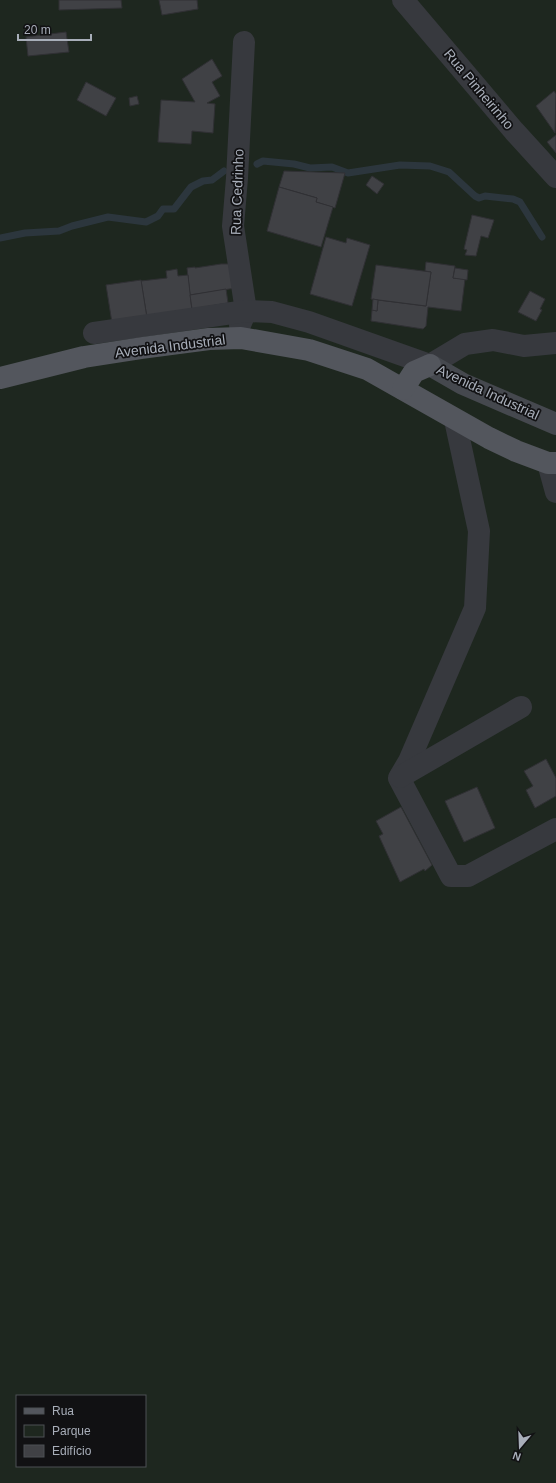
<svg xmlns="http://www.w3.org/2000/svg" width="556" height="1483" font-family="Arial,sans-serif">
  <rect width="100%" height="100%" fill="#161618"/>
  <path fill="#1e271f" fill-rule="evenodd" d="M0 0H556V1483H0ZM17 1396H145V1466H17Z"/>
  <g fill="none" stroke-linecap="round" stroke-linejoin="round">
    <g stroke="#2c363d" stroke-width="7">
      <polyline points="257,164 263,161 294,164 310,168 332,167 348,173 400,165 430,166 449,172 475,196 479,198 485,196 513,199 520,202 542,237"/>
      <polyline points="0,238 25,233 59,231 72,226 108,217 146,222 158,216 163,209 174,209 191,187 203,181 212,180 224,171"/>
    </g>
  </g>
  <g fill="#404145" stroke="#303034">
    <polygon points="59,0 121,0 122,8 59,10"/>
    <polygon points="159,0 197,0 198,9 162,15"/>
    <polygon points="66,32 69,52 28,56 26,37"/>
    <polygon points="212,59 222,76 212,82 220,96 207,103 215,104 213,133 192,131 191,144 158,142 161,100 195,102 182,79"/>
    <polygon points="86,82 116,98 106,116 77,100"/>
    <polygon points="554,91 556,94 555,133 536,106"/>
    <polygon points="137,96 139,104 130,106 129,98"/>
    <polygon points="556,135 556,153 547,142"/>
    <polygon points="284,171 345,173 335,208 316,202 317,198 279,187"/>
    <polygon points="372,176 384,184 377,194 366,185"/>
    <polygon points="279,187 317,198 316,202 333,207 321,247 267,231"/>
    <polygon points="472,215 494,220 488,238 481,236 476,256 465,255 467,250 464,249"/>
    <polygon points="326,237 346,243 347,238 370,245 352,306 310,294"/>
    <polygon points="426,262 455,266 453,278 465,279 461,311 428,307 426,326 423,329 371,321 372,310 377,311 378,300 426,306 431,272 425,271"/>
    <polygon points="221,264 232,264 236,288 190,295 187,268 195,267 195,268"/>
    <polygon points="376,265 431,272 426,306 371,299"/>
    <polygon points="455,268 468,270 467,280 453,278"/>
    <polygon points="177,269 178,276 188,275 192,311 147,318 141,281 167,278 166,271"/>
    <polygon points="141,280 147,318 112,323 106,285"/>
    <polygon points="226,289 228,303 192,309 190,295"/>
    <polygon points="530,291 545,299 540,309 542,310 536,321 518,312"/>
    <polygon points="373,299 378,300 377,311 372,310"/>
    <polygon points="546,759 556,778 556,796 535,808 526,790 533,786 524,771"/>
    <polygon points="477,787 495,828 464,842 445,801"/>
    <polygon points="401,807 432,865 425,871 424,869 400,882 379,836 383,834 376,821"/>
  </g>
  <g fill="none" stroke-linecap="round" stroke-linejoin="round">
    <g stroke="#37393e" stroke-width="22">
      <polyline points="403,0 514,131 556,177"/>
      <polyline points="240,325 246,311 233,226 237,178 244,42"/>
      <polyline points="94,333 246,311 272,312 309,322 430,365 465,344 493,340 524,346 556,343"/>
      <polyline points="455,420 479,531 475,608 409,761 399,778 451,876 468,876 556,829"/>
      <polyline points="548,463 556,492"/>
      <polyline points="400,777 521,707"/>
    </g>
    <polyline stroke="#45484e" stroke-width="22" points="430,365 463,384 556,424"/>
    <g stroke="#53565d" stroke-width="22">
      <polyline points="0,378 84,357 142,348 209,339 241,338 309,350 367,369 489,438 516,451 548,463 556,463"/>
      <polyline points="403,389 414,372 430,365"/>
    </g>
  </g>
  <g text-anchor="middle" dominant-baseline="central" stroke-width="3.5" stroke-linejoin="round" paint-order="stroke">
    <g font-size="14" fill="#a8aeb9" stroke="#111113">
      <text transform="translate(479 89) rotate(50)">Rua Pinheirinho</text>
      <text transform="translate(237 192) rotate(-88)">Rua Cedrinho</text>
      <text transform="translate(170 346) rotate(-7)">Avenida Industrial</text>
      <text transform="translate(488 392) rotate(25)">Avenida Industrial</text>
    </g>
  </g>
  <rect x="16" y="1395" width="130" height="72" fill="#111113" stroke="#4d5055"/>
  <rect x="24" y="1408" width="20" height="6" fill="#53565d" stroke="#4d5055"/>
  <text x="52" y="1415" font-size="12" fill="#a8aeb9">Rua</text>
  <rect x="24" y="1425" width="20" height="12" fill="#1e271f" stroke="#4d5055"/>
  <text x="52" y="1435" font-size="12" fill="#a8aeb9">Parque</text>
  <rect x="24" y="1445" width="20" height="12" fill="#404145" stroke="#4d5055"/>
  <text x="52" y="1455" font-size="12" fill="#a8aeb9">Edifício</text>
  <g transform="translate(520 1447) rotate(199)" stroke="#111113" stroke-width="3" paint-order="stroke">
  <path d="M0-3L7 15L0 10L-7 15Z" fill="#a8aeb9"/>
  <text y="-6" font-size="11" font-weight="bold" text-anchor="middle" fill="#a8aeb9">N</text>
  </g>
  <path d="M18 34v6h73v-6" fill="none" stroke="#a8aeb9" stroke-width="2"/>
  <text x="24" y="34" font-size="12" fill="#a8aeb9" stroke="#111113" stroke-width="3" paint-order="stroke">20 m</text>
</svg>
